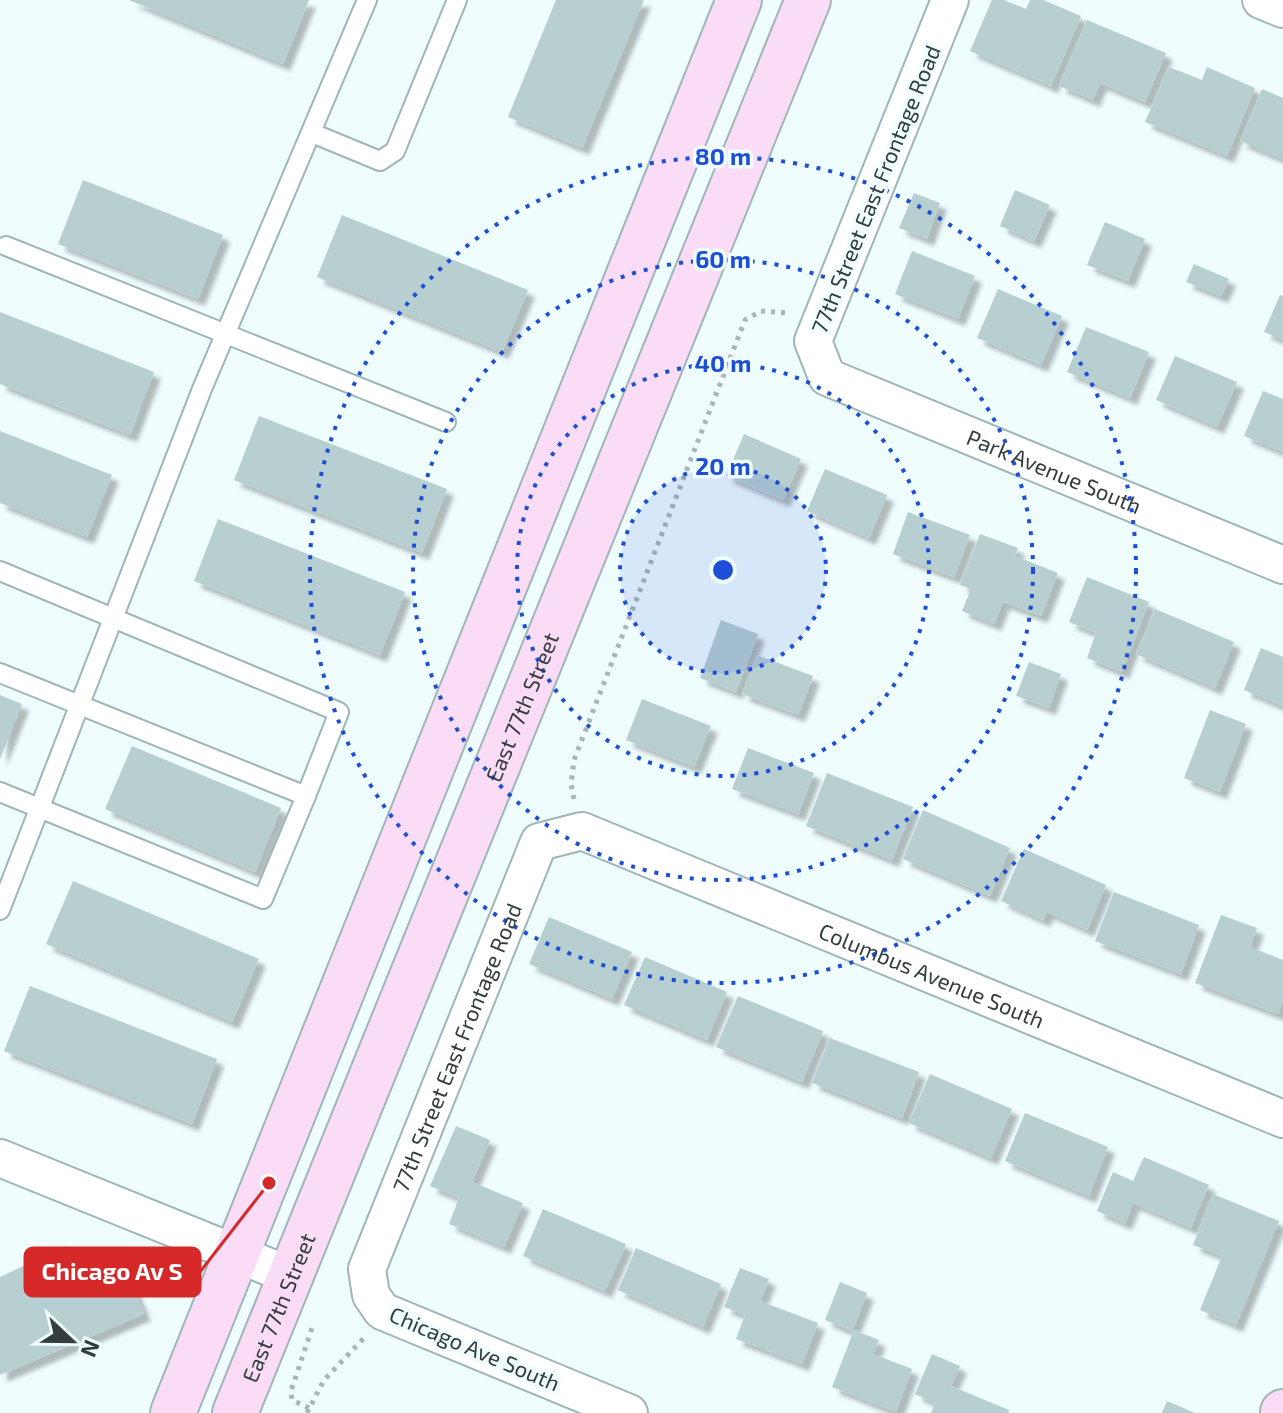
<svg xmlns="http://www.w3.org/2000/svg" width="1283" height="1413" font-family="'Exo 2',sans-serif">
  <defs>
    <filter id="shadow"><feDropShadow dx="7" dy="7" stdDeviation="2" flood-color="#0004"/></filter>
  </defs>
  <rect width="100%" height="100%" fill="#effdfe"/>
  <g fill="#b7cfd1" filter="url(#shadow)">
    <polygon points="129,0 309,0 283,64"/>
    <polygon points="556,0 644,0 582,148 508,117"/>
    <polygon points="992,0 1004,0 1026,9 1030,0 1043,0 1081,16 1051,86 970,51"/>
    <polygon points="1087,20 1166,53 1145,102 1100,83 1093,100 1059,86"/>
    <polygon points="1169,67 1202,80 1207,67 1255,88 1227,156 1145,122"/>
    <polygon points="1262,89 1283,98 1283,159 1240,141"/>
    <polygon points="83,180 223,235 198,299 58,244"/>
    <polygon points="1015,190 1050,205 1034,241 1000,226"/>
    <polygon points="914,193 940,203 927,239 899,228"/>
    <polygon points="342,215 528,290 502,352 317,277"/>
    <polygon points="1105,222 1145,239 1128,281 1087,265"/>
    <polygon points="912,251 975,276 958,319 895,294"/>
    <polygon points="1194,264 1229,279 1221,296 1186,282"/>
    <polygon points="998,289 1062,316 1041,365 977,338"/>
    <polygon points="1280,295 1283,296 1283,340 1264,332"/>
    <polygon points="0,312 154,372 130,435 0,384"/>
    <polygon points="1086,327 1149,352 1130,398 1067,372"/>
    <polygon points="1175,356 1237,382 1217,427 1156,400"/>
    <polygon points="1263,391 1283,399 1283,452 1244,436"/>
    <polygon points="259,416 447,489 422,553 234,480"/>
    <polygon points="0,431 112,475 87,537 0,503"/>
    <polygon points="744,434 801,459 783,500 726,476"/>
    <polygon points="825,469 887,495 869,538 807,511"/>
    <polygon points="908,512 970,535 954,577 893,554"/>
    <polygon points="218,519 405,592 380,655 194,581"/>
    <polygon points="980,534 1018,548 1015,556 1058,573 1041,616 1003,602 994,624 962,611 971,589 960,585"/>
    <polygon points="1087,577 1149,602 1122,672 1087,658 1096,633 1069,622"/>
    <polygon points="1155,609 1234,642 1215,688 1136,654"/>
    <polygon points="721,620 758,634 736,692 700,678"/>
    <polygon points="1261,648 1283,657 1283,706 1244,690"/>
    <polygon points="757,655 813,676 798,715 742,694"/>
    <polygon points="1029,662 1061,674 1049,708 1016,696"/>
    <polygon points="0,695 22,704 0,759"/>
    <polygon points="642,699 711,726 694,767 626,740"/>
    <polygon points="1210,710 1246,724 1220,792 1184,778"/>
    <polygon points="132,746 281,808 255,872 105,809"/>
    <polygon points="748,748 814,773 798,814 732,789"/>
    <polygon points="827,773 913,807 892,860 806,826"/>
    <polygon points="923,810 1010,848 990,896 903,859"/>
    <polygon points="1024,849 1106,885 1087,930 1047,912 1043,920 1001,901"/>
    <polygon points="73,881 259,959 232,1022 46,944"/>
    <polygon points="1114,892 1199,925 1181,974 1095,941"/>
    <polygon points="1221,915 1257,928 1250,947 1283,960 1283,1001 1278,1014 1195,983"/>
    <polygon points="549,917 632,952 612,999 529,964"/>
    <polygon points="645,957 727,992 707,1040 624,1005"/>
    <polygon points="30,986 217,1059 192,1124 4,1051"/>
    <polygon points="738,996 823,1031 802,1082 716,1047"/>
    <polygon points="830,1038 919,1072 902,1118 812,1083"/>
    <polygon points="930,1074 1012,1109 991,1158 909,1123"/>
    <polygon points="1025,1113 1108,1147 1089,1196 1005,1161"/>
    <polygon points="456,1126 490,1140 472,1182 523,1203 504,1247 449,1224 459,1198 430,1186"/>
    <polygon points="1144,1157 1209,1185 1191,1228 1133,1203 1125,1223 1097,1211 1113,1172 1133,1181"/>
    <polygon points="1213,1194 1279,1221 1236,1325 1200,1310 1222,1256 1193,1245"/>
    <polygon points="543,1209 626,1244 605,1291 523,1256"/>
    <polygon points="66,1246 126,1271 144,1314 0,1375 0,1277"/>
    <polygon points="636,1248 721,1284 703,1327 618,1290"/>
    <polygon points="740,1268 769,1279 760,1301 818,1323 802,1364 736,1339 745,1315 724,1307"/>
    <polygon points="840,1282 867,1293 852,1331 825,1320"/>
    <polygon points="854,1330 879,1340 873,1354 912,1369 896,1412 832,1387"/>
    <polygon points="932,1354 960,1366 951,1386 1009,1410 1008,1413 931,1413 935,1403 915,1394"/>
    <polygon points="1167,1401 1195,1413 1162,1413"/>
  </g>
  <g fill="none" stroke-linecap="round" stroke-linejoin="round">
    <g stroke="#9fb5b7" stroke-width="22">
      <g id="lane">
        <polyline points="312,133 380,161 395,151 457,0"/>
        <polyline points="6,246 446,422"/>
        <polyline points="0,571 339,712 306,796 0,673"/>
        <polyline points="0,792 263,899 306,796"/>
        <polyline points="0,910 202,389 367,0"/>
      </g>
    </g>
    <g stroke="#9fb5b7" stroke-width="40">
      <g id="street">
        <path id="s1" d="M950 0 813 341 827 377 1283 565"/>
        <polyline points="1261,0 1283,9"/>
        <polyline points="0,1158 289,1275"/>
        <path id="s2" d="M629 1413 382 1311 371 1295 367 1269 539 842 582 831 1283 1119"/>
      </g>
    </g>
    <g stroke="#9fb5b7" stroke-width="48">
      <g id="secondary">
        <polyline points="173,1413 739,0"/>
        <path id="s3" d="M235 1413 808 0"/>
        <polyline points="1283,1413 1283,1412"/>
      </g>
    </g>
    <g stroke="#a9b5b6" stroke-width="5" stroke-dasharray="4 6" stroke-linecap="butt">
      <polyline points="574,799 571,784 574,760 745,320 761,311 789,313"/>
      <polyline points="309,1408 292,1400 291,1391 312,1328"/>
      <polyline points="307,1413 324,1380 364,1338"/>
    </g>
    <use href="#lane" stroke="#fff" stroke-width="18"/>
    <use href="#street" stroke="#fff" stroke-width="36"/>
    <use href="#secondary" stroke="#fbdcf7" stroke-width="44"/>
  </g>
  <circle cx="723" cy="570" r="103" fill="#1d4ed8" fill-opacity=".12"/>
  <g fill="none" stroke="#1d4ed8" stroke-width="4" stroke-dasharray="4 8">
    <circle cx="723" cy="570" r="103"/>
    <circle cx="723" cy="570" r="206"/>
    <circle cx="723" cy="570" r="310"/>
    <circle cx="723" cy="570" r="413"/>
  </g>
  <g text-anchor="middle" dominant-baseline="central" stroke-width="7" stroke-linejoin="round" paint-order="stroke">
    <g font-size="22" fill="#333d3d" stroke="#effdfe">
      <text transform="translate(875 189) rotate(-68)">77th Street East Frontage Road</text>
      <text stroke="none"><textPath href="#s1" startOffset="652">Park Avenue South</textPath></text>
      <text stroke="none"><textPath href="#s3" startOffset="762">East 77th Street</textPath></text>
      <text stroke="none"><textPath href="#s2" startOffset="1196">Columbus Avenue South</textPath></text>
      <text stroke="none"><textPath href="#s2" startOffset="552">77th Street East Frontage Road</textPath></text>
      <text stroke="none"><textPath href="#s3" startOffset="114">East 77th Street</textPath></text>
      <text transform="translate(475 1348) rotate(23)">Chicago Ave South</text>
    </g>
  </g>
  <circle cx="723" cy="570" r="12" fill="#1d4ed8" stroke="#effdfe" stroke-width="4"/>
  <g font-size="24" text-anchor="middle" font-weight="bold" fill="#1d4ed8" stroke="#effdfe" stroke-width="7" stroke-linejoin="round" paint-order="stroke">
    <text x="723" y="165">80 m</text>
    <text x="723" y="268">60 m</text>
    <text x="723" y="372">40 m</text>
    <text x="723" y="475">20 m</text>
  </g>
  <path fill="none" stroke="#d62828" stroke-width="3" d="M269 1183L200 1272"/>
  <circle fill="#d62828" stroke="#effdfe" stroke-width="3" cx="269" cy="1183" r="8"/>
  <rect fill="#d62828" stroke="#d62828" stroke-width="3" x="25" y="1248" width="175" height="48" rx="8"/>
  <g font-size="24" text-anchor="middle" font-weight="bold" fill="#fff">
    <text x="112" y="1280">Chicago Av S</text>
  </g>
  <g transform="translate(72 1341) rotate(112)" stroke="#effdfe" stroke-width="6" paint-order="stroke">
  <path d="M0-6L14 30L0 20L-14 30Z" fill="#333d3d"/>
  <text y="-12" font-size="22" font-weight="bold" text-anchor="middle" fill="#333d3d">N</text>
  </g>
</svg>
